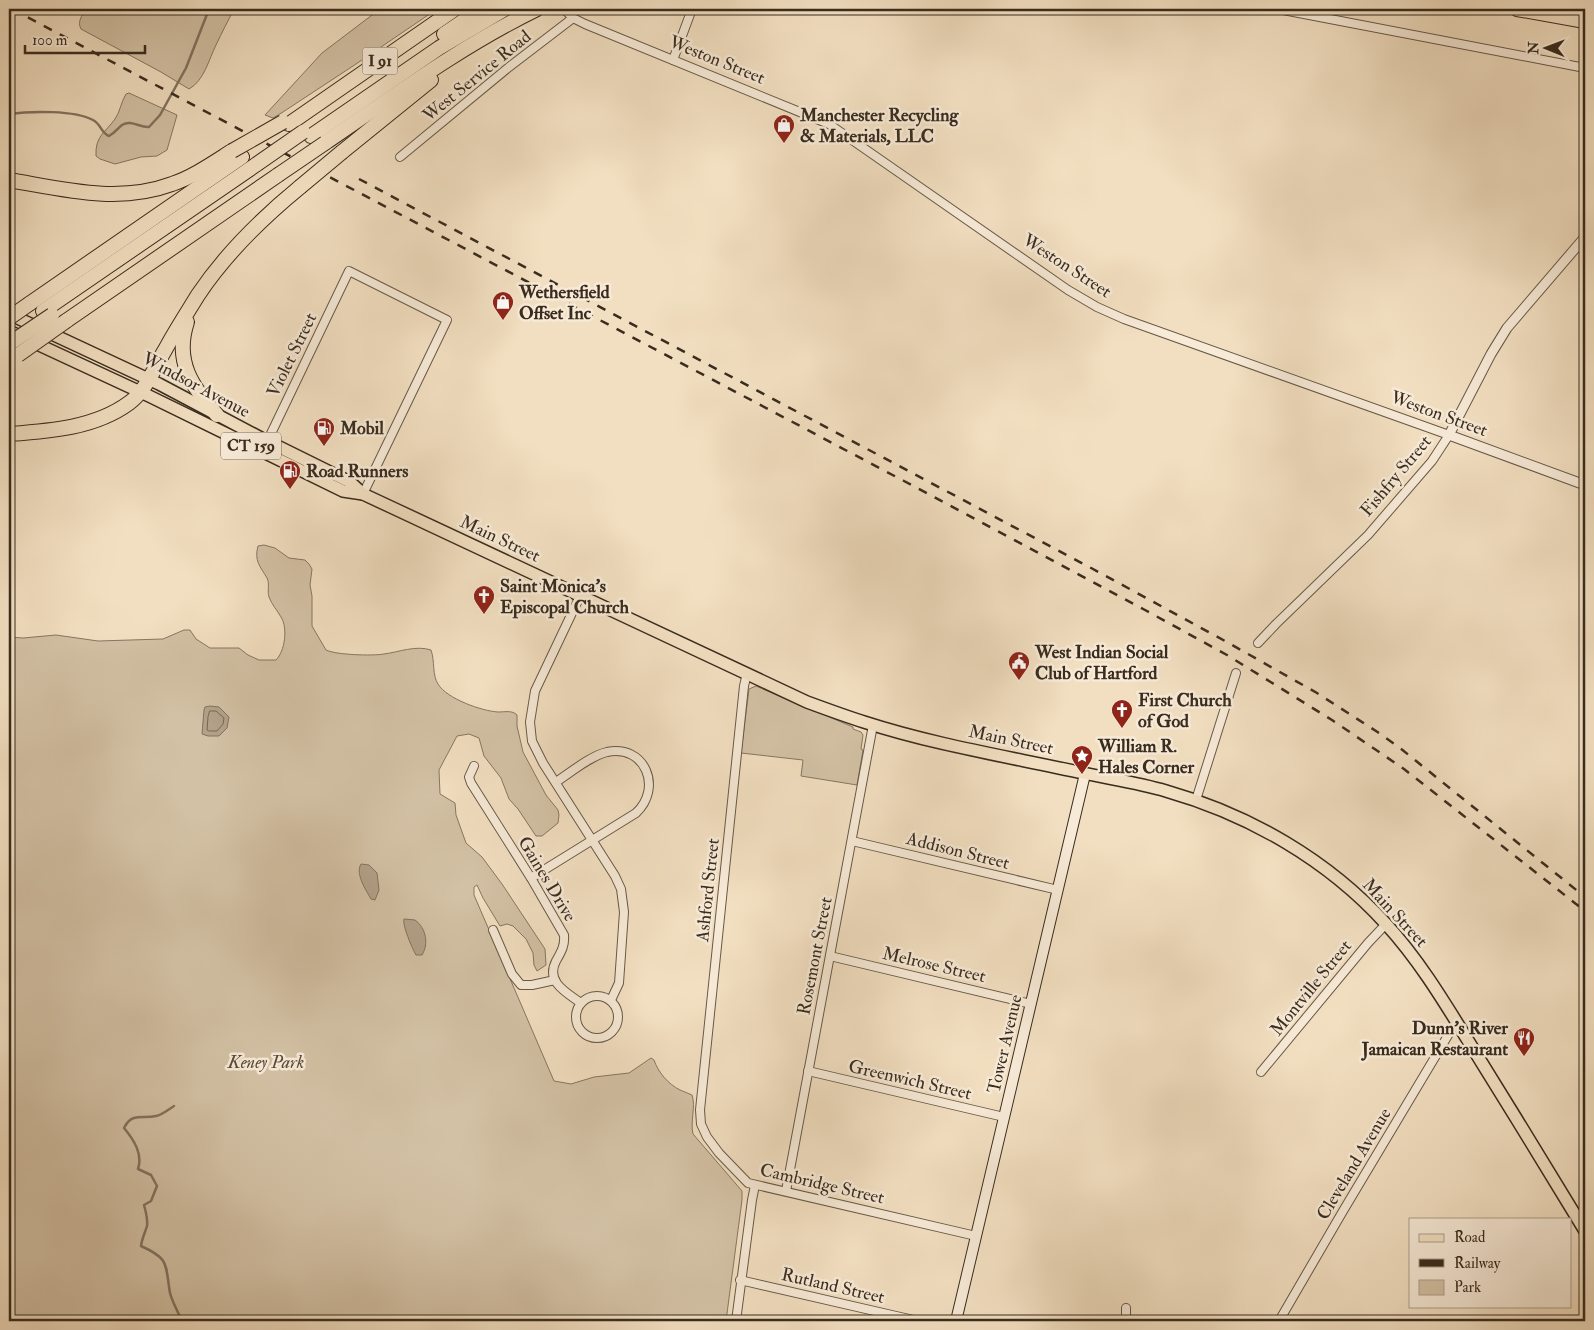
<svg xmlns="http://www.w3.org/2000/svg" width="1594" height="1330" font-family="'IM FELL Double Pica',serif">
  <rect width="100%" height="100%" fill="#f2dfc1"/>
  <filter id="stains"><feTurbulence type="fractalNoise" baseFrequency=".004" numOctaves="4"/><feColorMatrix values="0 0 0 0 .2 0 0 0 0 .09 0 0 0 0 .02 0 0 0 .5 -.17"/></filter>
  <radialGradient id="worn" r=".72"><stop offset=".6" stop-color="#630" stop-opacity="0"/><stop offset="1" stop-color="#630" stop-opacity=".3"/></radialGradient>
  <g fill="#d3c1a5" stroke="#867662">
    <path d="M85 9H234C228 21 222 32 216 45 209 59 204 81 189 89L161 72 81 29C77 21 82 17 85 9Z"/>
    <polygon points="380,9 437,9 356,64 283,112 273,118 265,115 322,53"/>
    <path d="M129 93 177 115 167 150 157 156 141 157 115 164 100 159 96 156C95 136 105 133 115 119 120 112 121 102 126 94Z"/>
    <path d="M264 545 275 548 289 558 305 560 309 564 312 569 310 585 312 596V626L326 650C336 655 373 656 384 654 399 652 416 645 431 650 435 661 432 675 438 684 447 699 482 711 498 712 505 712 512 710 517 715V726L523 752 546 795 558 810 559 815 558 823 542 836H536L518 809 509 799 501 778 484 756 479 738 469 734 457 736 439 770 440 794 455 803 456 815 466 843 482 857 502 884 545 949 546 965 537 971 534 965 533 953 526 939 513 926 507 924 500 926 483 898 477 885 474 887V895L554 1081 571 1084 594 1077 629 1073 651 1058 654 1060C658 1072 668 1084 680 1090 684 1092 688 1093 692 1095 696 1107 690 1121 693 1134L742 1191V1200L726 1321H9V637L23 638 56 635 98 641 163 639 184 630H190L196 639 210 648H239L248 655 259 660H276C285 651 288 628 281 617 277 610 272 605 269 597 267 591 270 584 267 578 260 566 254 561 258 546Z"/>
    <polygon points="756,686 853,727 853,729 861,732 863,735 861,749 863,750 857,785 801,776 803,760 741,753 749,689"/>
  </g>
  <g fill="#b3a28a" stroke="#82735f">
    <polygon points="210,706 219,707 229,717 227,728 219,736 208,736 202,734 204,710 205,707"/>
    <path d="M361 864 369 865 377 873 379 890 375 900 371 899C366 890 355 874 361 864Z"/>
    <path d="M404 919 415 920C426 928 429 944 422 955H416C412 948 402 925 404 919Z"/>
  </g>
  <g fill="none" stroke-linecap="round" stroke-linejoin="round">
    <polygon stroke="#766754" stroke-width="1" points="210,711 216,711 224,718 223,724 217,731 209,731 207,730 208,717"/>
    <g stroke="#82735f" stroke-width="2.5">
      <path d="M9 114C30 111 75 110 93 120 101 124 101 133 109 136 115 133 117 129 122 125 131 119 140 128 149 127L160 115 186 68 209 9"/>
      <path d="M174 1106C169 1109 162 1115 156 1116 142 1119 132 1112 124 1128 134 1140 143 1154 138 1169L151 1175 157 1186 151 1201 144 1205C146 1212 148 1219 147 1226 145 1233 142 1238 141 1246 170 1259 165 1264 170 1293 172 1301 177 1310 181 1319L184 1321"/>
    </g>
    <g stroke="#675947" stroke-width="10">
      <g id="minor">
        <polyline points="564,9 573,18 585,24 829,124 1068,290 1097,307 1124,319 1449,435 1432,461 1368,535 1276,624 1258,643"/>
        <polyline points="1278,9 1585,68"/>
        <polyline points="673,60 692,9"/>
        <polyline points="400,157 509,67 573,18"/>
        <polyline points="266,444 349,271 447,320 363,494"/>
        <polyline points="580,596 535,691 530,722 532,741 543,763 615,876 621,889 624,912 619,983 611,1000"/>
        <polyline points="747,673 744,686 700,1110 701,1124 707,1137 719,1153 748,1183 976,1236"/>
        <path d="M474 766 469 777 471 783 531 878 564 935C565 946 561 952 556 961 545 982 567 993 581 1003"/>
        <polyline points="1196,800 1236,673"/>
        <polyline points="852,841 1058,890"/>
        <path d="M531 878 636 813C663 788 645 744 607 752 590 756 570 773 556 782"/>
        <polyline points="493,930 512,974 521,985 532,985 555,980"/>
        <polyline points="830,956 1031,1004"/>
        <circle cx="597" cy="1017" r="21"/>
        <polyline points="808,1071 1004,1117"/>
        <polyline points="1261,1072 1368,943 1386,924"/>
        <polyline points="786,1191 873,725"/>
        <polyline points="740,1280 918,1321"/>
        <polyline points="736,1321 752,1200 755,1185"/>
        <polyline points="1126,1321 1126,1308"/>
        <polyline points="1279,1321 1343,1211 1456,1022"/>
      </g>
    </g>
    <g stroke="#675947" stroke-width="11">
      <polyline id="tertiary" points="1585,237 1507,328 1491,354 1449,435 1585,485"/>
    </g>
    <g stroke="#392c1e" stroke-width="12">
      <polyline id="secondary" points="956,1321 1085,774"/>
    </g>
    <g stroke="#392c1e" stroke-width="14">
      <g id="primary">
        <polyline points="9,314 159,384 261,438 350,482 363,494"/>
        <path d="M9 331 149 396 343 491 363 494 393 508 807 702C826 709 845 716 864 722 935 745 1010 757 1083 773 1111 779 1139 783 1166 791 1250 815 1328 860 1386 924 1420 961 1446 1005 1472 1047 1510 1108 1548 1170 1585 1231"/>
      </g>
    </g>
    <g stroke="#392c1e" stroke-width="16">
      <g id="motorway">
        <polyline points="1517,9 1585,21"/>
        <polyline points="444,34 481,9"/>
        <polyline points="289,124 455,9"/>
        <polyline points="311,136 439,48 505,9"/>
        <path d="M325 143C394 96 461 46 537 9"/>
        <polyline points="342,152 431,80"/>
        <path d="M9 180C63 189 118 204 172 184 193 177 213 163 232 151"/>
        <polyline points="29,304 242,157"/>
        <polyline points="43,311 257,164"/>
        <polyline points="66,321 278,175"/>
        <path d="M187 322C174 361 192 387 217 415"/>
        <path d="M9 434C50 431 95 428 129 403 146 391 154 368 165 350 175 331 187 313 198 295 226 253 261 219 300 187"/>
      </g>
    </g>
    <use href="#minor" stroke="#f7ead7" stroke-width="8"/>
    <use href="#tertiary" stroke="#f7ead7" stroke-width="9"/>
    <use href="#secondary" stroke="#f7ead7" stroke-width="10"/>
    <use href="#primary" stroke="#f2dfc1" stroke-width="11"/>
    <use href="#motorway" stroke="#f2dfc1" stroke-width="14"/>
    <g stroke="#392c1e" stroke-width="2.5" stroke-dasharray="9 9" stroke-linecap="butt">
      <polyline points="12,9 904,481 1145,610 1227,655 1332,720 1404,769 1585,911"/>
      <polyline points="359,179 1093,569 1225,641 1317,693 1376,731 1400,748 1585,897"/>
    </g>
    <g stroke="#392c1e" stroke-width="16" stroke-linecap="butt">
      <g id="motorway-bridge">
        <polyline points="232,151 283,122"/>
        <polyline points="257,164 303,132"/>
        <polyline points="278,175 325,143"/>
        <polyline points="300,187 342,152"/>
        <polyline points="9,318 29,304"/>
        <polyline points="9,344 52,315"/>
        <polyline points="18,355 66,321"/>
      </g>
    </g>
    <use href="#motorway-bridge" stroke="#f2dfc1" stroke-width="14"/>
  </g>
  <defs>
    <g id="shop-pin" transform="scale(1.125)"><path d="M0 17L-7.5 6A9.5 9.5 0 1 1 7.5 6Z" fill="#8f2418" stroke="#f7ead7"/><path d="M-5-2.5h2.3a2.7 3.5 0 0 1 5.4 0H5L5.5 6h-11ZM-1.5-2.5h3a1.5 2.3 0 0 0-3 0Z" fill="#fff"/></g>
    <g id="fuel-pin" transform="scale(1.125)"><path d="M0 17L-7.5 6A9.5 9.5 0 1 1 7.5 6Z" fill="#8f2418" stroke="#f7ead7"/><path d="M-5.5-6h7V0h2V4h1.3V-2.5L3-4.5l.8-.8L6-3V5H2.5V1h-1V6h-7ZM-4.2-4.7v3.2H.2V-4.7Z" fill="#fff"/></g>
    <g id="church-pin" transform="scale(1.125)"><path d="M0 17L-7.5 6A9.5 9.5 0 1 1 7.5 6Z" fill="#8f2418" stroke="#f7ead7"/><path d="M-1.2-6h2.4v3.5h3.3v2.4h-3.3V6h-2.4V-.1h-3.3v-2.4h3.3Z" fill="#fff"/></g>
    <g id="civic-pin" transform="scale(1.125)"><path d="M0 17L-7.5 6A9.5 9.5 0 1 1 7.5 6Z" fill="#8f2418" stroke="#f7ead7"/><path d="M-.6-6.5H3V-4.5H.6V-3L4-1V1h2V6H-6V1h2V-1L-.6-3ZM-1.2 2.5V6h2.4V2.5Z" fill="#fff"/></g>
    <g id="sight-pin" transform="scale(1.125)"><path d="M0 17L-7.5 6A9.5 9.5 0 1 1 7.5 6Z" fill="#8f2418" stroke="#f7ead7"/><path d="M0-6L1.8-2.2L6-1.7L2.9 1.2L3.7 5.4L0 3.3L-3.7 5.4L-2.9 1.2L-6-1.7L-1.8-2.2Z" fill="#fff"/></g>
    <g id="restaurant-pin" transform="scale(1.125)"><path d="M0 17L-7.5 6A9.5 9.5 0 1 1 7.5 6Z" fill="#8f2418" stroke="#f7ead7"/><path d="M-5-6h1v4h1v-4h1v4h1v-4h1v5L-1.5 .5V6h-2V.5L-5-1ZM5-6V6H3V1.5H1.5Q1.5-4 5-6Z" fill="#fff"/></g>
  </defs>
  <g fill-rule="evenodd">
    <use href="#shop-pin" x="784" y="125"/>
    <use href="#shop-pin" x="503" y="302"/>
    <use href="#fuel-pin" x="324" y="428"/>
    <use href="#fuel-pin" x="290" y="471"/>
    <use href="#church-pin" x="484" y="596"/>
    <use href="#civic-pin" x="1019" y="662"/>
    <use href="#church-pin" x="1122" y="710"/>
    <use href="#sight-pin" x="1082" y="756"/>
    <use href="#restaurant-pin" x="1524" y="1038"/>
  </g>
  <g text-anchor="middle" dominant-baseline="central" stroke-width="5" stroke-linejoin="round" paint-order="stroke">
    <g fill="#f7ead7" stroke="#726556" stroke-width="1">
      <rect x="362.5" y="47.5" width="35" height="27" rx="4"/>
      <rect x="221" y="432.5" width="60" height="27" rx="4"/>
    </g>
    <g font-size="16" font-weight="bold" fill="#392c1e">
      <text x="380" y="61">I 91</text>
      <text x="251" y="446">CT 159</text>
    </g>
    <g font-size="18" fill="#392c1e" stroke="#f7ead7">
      <text transform="translate(717 60) rotate(22)">Weston Street</text>
      <text transform="translate(477 76) rotate(-39)">West Service Road</text>
      <text transform="translate(1067 266) rotate(33)">Weston Street</text>
      <text transform="translate(292 355) rotate(-64)">Violet Street</text>
      <text transform="translate(196 385) rotate(28)">Windsor Avenue</text>
      <text transform="translate(1439 414) rotate(20)">Weston Street</text>
      <text transform="translate(1396 476) rotate(-50)">Fishfry Street</text>
      <text transform="translate(500 539) rotate(25)">Main Street</text>
      <text transform="translate(1011 740) rotate(12)">Main Street</text>
      <text transform="translate(958 851) rotate(14)">Addison Street</text>
      <text transform="translate(547 879) rotate(59)">Gaines Drive</text>
      <text transform="translate(708 890) rotate(-84)">Ashford Street</text>
      <text transform="translate(1395 913) rotate(47)">Main Street</text>
      <text transform="translate(815 956) rotate(-79)">Rosemont Street</text>
      <text transform="translate(934 965) rotate(13)">Melrose Street</text>
      <text transform="translate(1311 988) rotate(-51)">Montville Street</text>
      <text transform="translate(1005 1044) rotate(-77)">Tower Avenue</text>
      <text transform="translate(910 1080) rotate(13)">Greenwich Street</text>
      <text transform="translate(1354 1164) rotate(-59)">Cleveland Avenue</text>
      <text transform="translate(822 1184) rotate(13)">Cambridge Street</text>
      <text transform="translate(833 1286) rotate(13)">Rutland Street</text>
    </g>
    <g font-size="18" font-weight="bold" fill="#392c1e" stroke="#f7ead7" text-anchor="start">
      <text x="800" y="115">Manchester Recycling<tspan x="800" dy="21">&amp; Materials, LLC</tspan></text>
      <text x="519" y="292">Wethersfield<tspan x="519" dy="21">Offset Inc</tspan></text>
      <text x="340" y="428">Mobil</text>
      <text x="306" y="471">Road Runners</text>
      <text x="500" y="586">Saint Monica's<tspan x="500" dy="21">Episcopal Church</tspan></text>
      <text x="1035" y="652">West Indian Social<tspan x="1035" dy="21">Club of Hartford</tspan></text>
      <text x="1138" y="700">First Church<tspan x="1138" dy="21">of God</tspan></text>
      <text x="1098" y="746">William R.<tspan x="1098" dy="21">Hales Corner</tspan></text>
      <text x="1508" y="1028" text-anchor="end">Dunn's River<tspan x="1508" dy="21">Jamaican Restaurant</tspan></text>
    </g>
    <g font-size="18" font-style="italic" fill="#584a39" stroke="#f7ead7">
      <text x="266" y="1062">Keney Park</text>
    </g>
  </g>
  <rect width="1594" height="1330" fill="none" stroke="#f2dfc1" stroke-width="30"/>
  <rect x="10" y="10" width="1574" height="1310" fill="none" stroke="#392c1e" stroke-width="2.5"/>
  <rect x="15" y="15" width="1564" height="1300" fill="none" stroke="#392c1e"/>
  <rect x="1409" y="1218" width="162" height="90" fill="#f7ead7" stroke="#ab9e8d"/>
  <rect x="1419" y="1234" width="25" height="8" fill="#f2dfc1" stroke="#ab9e8d"/>
  <text x="1454" y="1242" font-size="15" fill="#392c1e">Road</text>
  <rect x="1419" y="1259" width="25" height="8" fill="#392c1e" stroke="#ab9e8d"/>
  <text x="1454" y="1268" font-size="15" fill="#392c1e">Railway</text>
  <rect x="1419" y="1280" width="25" height="15" fill="#d3c1a5" stroke="#ab9e8d"/>
  <text x="1454" y="1292" font-size="15" fill="#392c1e">Park</text>
  <g transform="translate(1546 48) rotate(271)" stroke="#f7ead7" stroke-width="4" paint-order="stroke">
  <path d="M0-4L9 19L0 12L-9 19Z" fill="#392c1e"/>
  <text y="-8" font-size="14" font-weight="bold" text-anchor="middle" fill="#392c1e">N</text>
  </g>
  <path d="M25 45v8h120v-8" fill="none" stroke="#392c1e" stroke-width="2.5"/>
  <text x="32" y="45" font-size="15" fill="#392c1e" stroke="#f7ead7" stroke-width="4" paint-order="stroke">100 m</text>
  <rect width="100%" height="100%" filter="url(#stains)"/>
  <rect width="100%" height="100%" fill="url(#worn)"/>
</svg>
